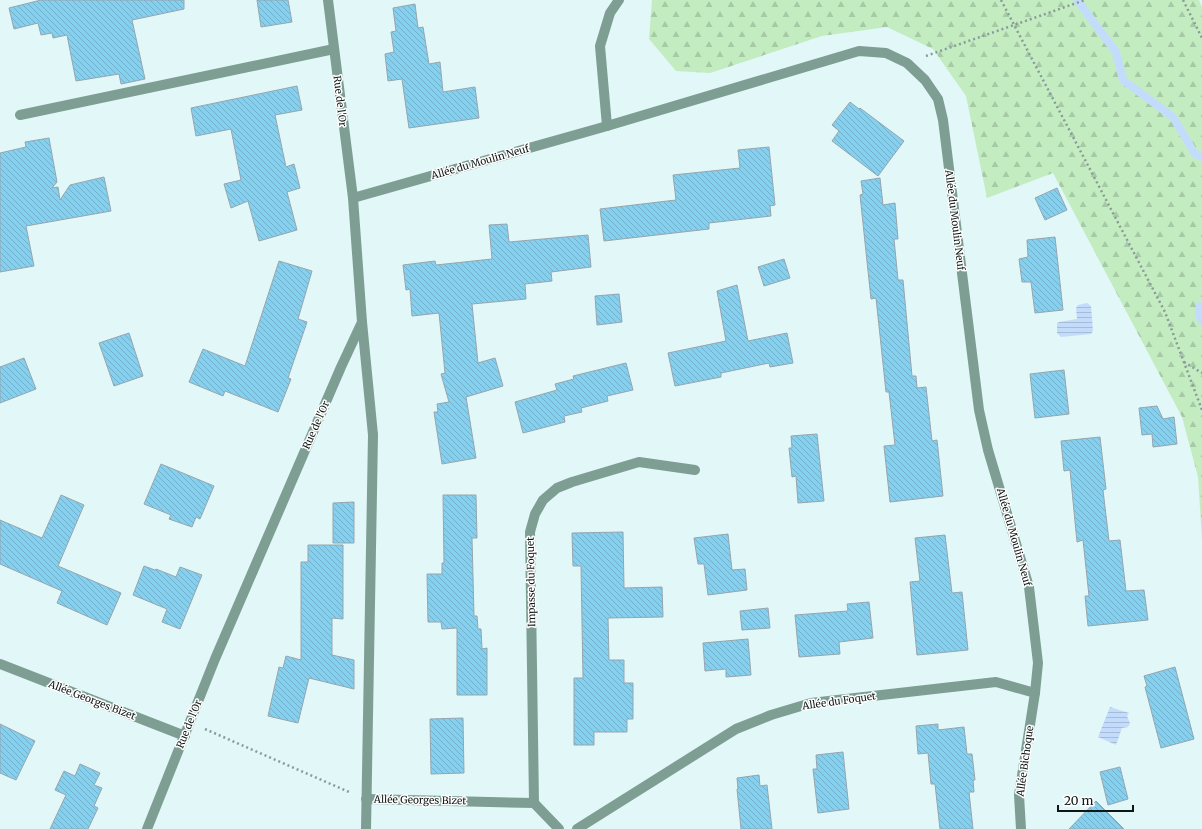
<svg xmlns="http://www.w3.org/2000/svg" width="1202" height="829" font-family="Merriweather,serif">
  <defs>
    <pattern id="forest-firs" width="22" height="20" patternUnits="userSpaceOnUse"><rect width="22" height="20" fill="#c3edc1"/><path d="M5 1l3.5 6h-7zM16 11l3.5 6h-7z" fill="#a6caa5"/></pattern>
    <pattern id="water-rules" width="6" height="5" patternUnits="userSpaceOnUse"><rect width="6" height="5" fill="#c4dcfc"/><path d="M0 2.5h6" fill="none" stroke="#a7bcd7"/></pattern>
    <pattern id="building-back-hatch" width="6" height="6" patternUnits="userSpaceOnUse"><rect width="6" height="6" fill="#85cfef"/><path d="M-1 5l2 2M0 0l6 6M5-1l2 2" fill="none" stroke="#72b1cc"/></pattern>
  </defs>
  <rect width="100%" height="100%" fill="#e2f7f8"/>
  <polygon fill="url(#forest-firs)" points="652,0 1199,0 1202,7 1202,539 1198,477 1182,417 1053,173 987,198 966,96 933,49 887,27 822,36 710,73 676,71 649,39"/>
  <g fill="url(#water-rules)">
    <polygon points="1087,303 1091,306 1093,331 1091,334 1061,337 1057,333 1057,323 1059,322 1077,319 1076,308 1078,305"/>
    <polygon points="1110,707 1129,713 1127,716 1130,723 1128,727 1122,728 1116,745 1098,737"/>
  </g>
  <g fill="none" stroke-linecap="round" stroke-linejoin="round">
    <g stroke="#c4dcfc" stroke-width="8">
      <polyline points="1077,0 1116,52 1123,80 1173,117 1195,154 1202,157"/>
      <polyline points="1202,306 1200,306 1199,315 1202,321"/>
    </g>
  </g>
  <g fill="url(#building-back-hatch)" stroke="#95a6ae">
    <polygon points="41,0 184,0 184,9 132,20 145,79 121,84 119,74 76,81 67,35 53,38 52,33 41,35 38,23 14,29 9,8"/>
    <polygon points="257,0 288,0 292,22 261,27"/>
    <polygon points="415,4 418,28 423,27 429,64 440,62 443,92 475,87 479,118 409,128 402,79 388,81 385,54 394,52 391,32 396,31 393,8"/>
    <polygon points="297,86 302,110 275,115 286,167 294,164 300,188 287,192 297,230 259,241 248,201 231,208 224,184 241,180 231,129 196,136 191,108"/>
    <polygon points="850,102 859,109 860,108 904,141 878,176 832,141 839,131 832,125"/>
    <polygon points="49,138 57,182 52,188 58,187 60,200 70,185 104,177 111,211 26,226 34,266 0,272 0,153 26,147 25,142"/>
    <polygon points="769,147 775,205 770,206 771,216 709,223 709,229 604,241 600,209 676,200 673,175 740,168 738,150"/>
    <polygon points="880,178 883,205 895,203 898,239 894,239 898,280 903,280 912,376 916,376 917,388 926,387 932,441 937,440 943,496 890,502 884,446 895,445 889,392 886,392 876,298 871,299 860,195 863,194 861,181"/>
    <polygon points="1057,188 1067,210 1045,220 1035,198"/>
    <polygon points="507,224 509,242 588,235 591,267 551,272 552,281 525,284 526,299 472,304 478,363 495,358 503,386 466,397 476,458 442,464 434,412 438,412 437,404 449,402 441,374 445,373 439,313 412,316 410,289 406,290 403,265 435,261 436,265 492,259 489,225"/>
    <polygon points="1055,237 1063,310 1035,313 1031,282 1022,282 1019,259 1028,257 1027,240"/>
    <polygon points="784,259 790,278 764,286 758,267"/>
    <polygon points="279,261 312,271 298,319 307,322 288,378 291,379 278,412 225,391 223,396 189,382 203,349 245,366"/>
    <polygon points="737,285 748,341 787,333 793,363 770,367 769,363 721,373 721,377 675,386 668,353 726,341 717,291"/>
    <polygon points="619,294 622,322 597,325 595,296"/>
    <polygon points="129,333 143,376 114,386 99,343"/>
    <polygon points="24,358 36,389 0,403 0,367"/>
    <polygon points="626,363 633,390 607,396 608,401 581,408 582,412 564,416 565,422 523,433 515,402 557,390 555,384 574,379 573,376"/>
    <polygon points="1064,370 1069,414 1035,418 1030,374"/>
    <polygon points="1157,406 1163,419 1174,417 1177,444 1153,447 1152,434 1142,435 1139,408"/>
    <polygon points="817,434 824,501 798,503 796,476 792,477 789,448 792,448 791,436"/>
    <polygon points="1100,437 1106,489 1103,490 1109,541 1120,540 1126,591 1144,590 1148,620 1088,626 1085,596 1089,596 1083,540 1077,542 1070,470 1064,471 1061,441"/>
    <polygon points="161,464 214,486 200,519 196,517 192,527 169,519 171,515 144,504"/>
    <polygon points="61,495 84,505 58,566 121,593 107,625 57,603 62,591 0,564 0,520 42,538"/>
    <polygon points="443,495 476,495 477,538 472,538 474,616 477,616 478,629 481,629 482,649 487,648 487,695 457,695 457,628 442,629 441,622 428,622 427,574 442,574 442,563 444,563"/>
    <polygon points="354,502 354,543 333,543 333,503"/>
    <polygon points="623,532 624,588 662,587 663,617 608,618 609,660 624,660 624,683 633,683 633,719 627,719 627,732 594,732 594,745 574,745 574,678 583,678 581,566 573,566 572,533"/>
    <polygon points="728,534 732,570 745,569 747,590 708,595 704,564 698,564 694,538"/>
    <polygon points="945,535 952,593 962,592 968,650 917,655 910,582 920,581 915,538"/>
    <polygon points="308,545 343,545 343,619 332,618 332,655 354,660 354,689 309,678 298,723 268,716 279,667 283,668 286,656 301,660 301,562 308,562"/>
    <polygon points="144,566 155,570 156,569 176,577 180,567 202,575 180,629 162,622 167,609 133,595"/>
    <polygon points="869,602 873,638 839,642 840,654 799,657 795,615 848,611 847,604"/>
    <polygon points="768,608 770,628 742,630 740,611"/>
    <polygon points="748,639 751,675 726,677 726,669 705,671 703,643"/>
    <polygon points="1175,667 1194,739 1161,748 1145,687 1147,686 1144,676"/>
    <polygon points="463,718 464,773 431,774 430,719"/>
    <polygon points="0,724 35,741 16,780 0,773"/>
    <polygon points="938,724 938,730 964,727 967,754 972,754 975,780 973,780 974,792 969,792 973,829 940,829 935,784 931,784 928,753 918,754 916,726"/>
    <polygon points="843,752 849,809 818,813 813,769 817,769 816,755"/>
    <polygon points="80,764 100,773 94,785 102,788 94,806 98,808 88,829 50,829 66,795 55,790 64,771 75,776"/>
    <polygon points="1120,767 1128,799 1108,805 1100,772"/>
    <polygon points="759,775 760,786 767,785 772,829 741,829 737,789 738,789 737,778"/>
    <polygon points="1096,801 1124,829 1069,829"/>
  </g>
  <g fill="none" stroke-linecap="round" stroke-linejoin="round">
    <g stroke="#8a999a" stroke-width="2.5" stroke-dasharray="2 3" stroke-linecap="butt">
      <polyline points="1001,0 1165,312 1202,410"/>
      <polyline points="1183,0 1202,38"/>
      <polyline points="926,56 1085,0"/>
      <polyline points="1184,362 1202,373"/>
      <polyline points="205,729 349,792"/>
    </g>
    <polyline stroke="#7e9e93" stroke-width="10" points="20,115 334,49"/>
    <polyline stroke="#7e9e93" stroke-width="10" points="366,829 373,435"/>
    <g stroke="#7e9e93" stroke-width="10">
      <polyline points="607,126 600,46 610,13 619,0"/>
      <polyline points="353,198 607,126 859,51 886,53 907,63 925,80 938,99 943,120 979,410 988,450 1029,587 1038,663 1035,693 1019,795 1021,829"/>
      <polyline points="362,322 373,435"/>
      <polyline points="0,664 185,736"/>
      <polyline points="366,799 534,803 559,829"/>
      <polyline points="534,803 530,532 535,514 543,500 557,488 572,482 639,462 695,470"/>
      <polyline points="147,829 215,659 341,367 362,322 353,198 328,0"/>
      <polyline points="577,829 736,729 771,715 811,703 996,682 1035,693"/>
    </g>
  </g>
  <g text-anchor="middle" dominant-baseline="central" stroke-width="3" stroke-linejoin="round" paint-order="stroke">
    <g font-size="10" fill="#0e1616" stroke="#fff">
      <text transform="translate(340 101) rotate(83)">Rue de l'Or</text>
      <text transform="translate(480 162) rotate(-16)">Allée du Moulin Neuf</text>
      <text transform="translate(955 220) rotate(83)">Allée du Moulin Neuf</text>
      <text transform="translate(316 425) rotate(-66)">Rue de l'Or</text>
      <text transform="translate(1014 537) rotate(74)">Allée du Moulin Neuf</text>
      <text transform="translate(531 582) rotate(-91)">Impasse du Foquet</text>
      <text transform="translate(92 700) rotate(21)">Allée Georges Bizet</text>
      <text transform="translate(839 701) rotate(-8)">Allée du Foquet</text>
      <text transform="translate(189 724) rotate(-68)">Rue de l'Or</text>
      <text transform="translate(1025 761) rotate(-82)">Allée Bichoque</text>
      <text transform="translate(420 800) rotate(1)">Allée Georges Bizet</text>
    </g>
  </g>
  <path d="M1058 805v6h75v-6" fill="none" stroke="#0e1616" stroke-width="2"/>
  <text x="1064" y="805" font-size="12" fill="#0e1616" stroke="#ffffff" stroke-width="3" paint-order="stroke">20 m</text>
</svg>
